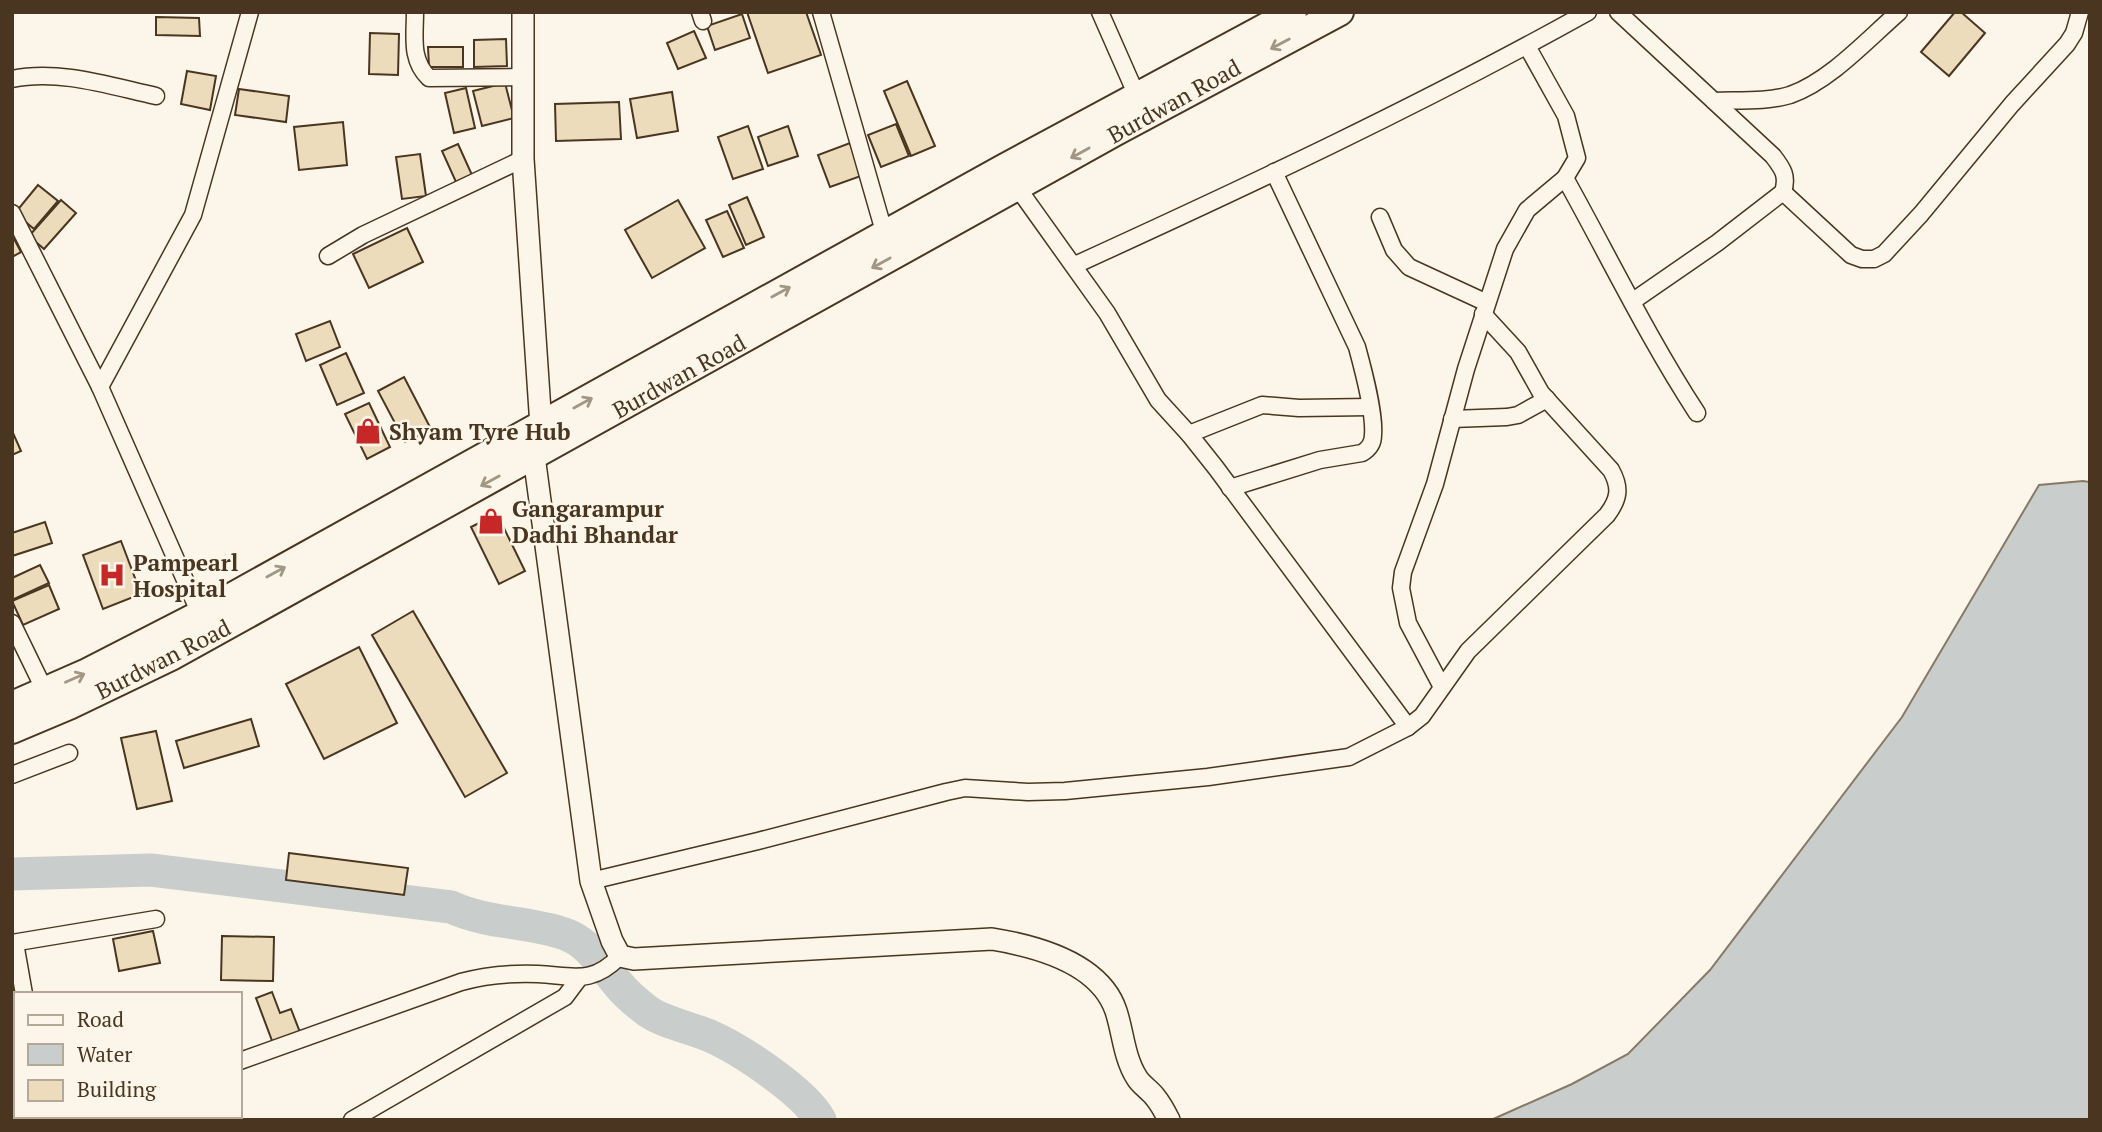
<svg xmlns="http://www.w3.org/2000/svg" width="2102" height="1132" font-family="'PT Serif',serif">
  <rect width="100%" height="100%" fill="#fbf6e9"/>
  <polygon fill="#c9cecd" stroke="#887966" stroke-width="2" points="2083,481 2090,482 2090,1120 1491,1120 1572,1084 1628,1054 1710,970 1902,717 2039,485"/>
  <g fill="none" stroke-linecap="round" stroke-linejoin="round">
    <path stroke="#c9cecd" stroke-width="33" d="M12 874 151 870 451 907C488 924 527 921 565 934 590 943 602 966 619 985 626 994 637 1003 646 1010 661 1022 692 1028 710 1036 740 1049 805 1092 820 1120"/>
  </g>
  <g fill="#ecdcbc" stroke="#4a3520" stroke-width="2">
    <polygon points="747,12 806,12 821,55 768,73"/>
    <polygon points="1955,12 1961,12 1985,33 1949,76 1921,52"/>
    <polygon points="742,14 750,38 715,50 707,26"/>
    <polygon points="156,17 199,18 200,36 156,35"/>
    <polygon points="694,31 706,58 678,69 667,43"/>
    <polygon points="370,33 399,34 398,75 369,74"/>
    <polygon points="506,39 507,66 474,67 474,40"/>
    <polygon points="428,47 463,47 463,67 429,67"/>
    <polygon points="187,71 216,76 210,110 181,104"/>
    <polygon points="907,81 935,146 911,156 884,91"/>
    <polygon points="505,83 514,118 482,126 473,91"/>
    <polygon points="466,88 475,128 454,133 445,93"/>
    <polygon points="239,89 289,96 286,122 235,115"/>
    <polygon points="672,92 678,131 637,138 630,99"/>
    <polygon points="619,102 621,139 556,141 555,104"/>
    <polygon points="343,122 347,165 299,170 294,127"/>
    <polygon points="896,124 909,156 881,167 868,135"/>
    <polygon points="748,126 763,169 733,179 718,137"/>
    <polygon points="788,126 798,156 768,166 758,137"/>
    <polygon points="850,143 861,176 830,187 818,155"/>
    <polygon points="458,144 472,175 456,182 442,151"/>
    <polygon points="420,154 426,196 402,199 396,157"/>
    <polygon points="38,185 58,201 34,229 15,213"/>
    <polygon points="747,197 764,237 746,245 729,205"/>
    <polygon points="61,200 76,213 44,249 29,236"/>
    <polygon points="678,200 705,248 652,278 625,230"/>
    <polygon points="727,211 744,248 723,257 706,220"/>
    <polygon points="407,228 423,262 369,288 353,254"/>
    <polygon points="12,235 21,252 12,257"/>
    <polygon points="330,321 340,347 306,361 296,334"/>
    <polygon points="346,353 364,393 337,405 320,365"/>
    <polygon points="404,377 431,429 405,442 378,391"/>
    <polygon points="369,403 390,447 367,459 345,414"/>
    <polygon points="13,433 21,451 12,455 12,434"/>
    <polygon points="497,514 525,571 499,584 471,527"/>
    <polygon points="45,522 52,543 12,556 12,533"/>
    <polygon points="121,541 141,594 103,609 83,555"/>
    <polygon points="40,565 49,583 12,600 12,578"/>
    <polygon points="49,585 59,609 23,625 12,601"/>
    <polygon points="413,611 507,773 465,797 372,635"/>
    <polygon points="359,647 397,723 324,759 286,684"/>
    <polygon points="251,719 259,746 184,768 176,741"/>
    <polygon points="156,731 172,801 137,809 121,738"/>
    <polygon points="289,853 408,868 404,895 286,880"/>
    <polygon points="153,931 160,963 119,971 113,939"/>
    <polygon points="222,936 274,937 273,981 221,980"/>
    <polygon points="272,992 280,1013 291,1009 301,1035 274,1046 256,998"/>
    <polygon points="12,998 14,998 16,1007 16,1038 12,1038"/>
    <polygon points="12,1052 16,1052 16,1091 12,1092"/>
    <polygon points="55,1116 88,1116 78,1120 56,1120"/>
    <polygon points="118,1116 144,1116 145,1120 119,1120"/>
  </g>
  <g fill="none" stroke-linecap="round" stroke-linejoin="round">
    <g stroke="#4a3520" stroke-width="19">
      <g id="minor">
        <path d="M415 12C415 36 410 60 429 78L522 77"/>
        <polyline points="700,12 703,21"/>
        <polyline points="821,12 885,235"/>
        <polyline points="1100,12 1137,96"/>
        <path d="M1618 12 1773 156C1783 169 1788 176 1783 192L1717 243 1633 301"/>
        <path d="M12 79C59 69 110 86 156 96"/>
        <path d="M1714 101C1738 100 1767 102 1790 95 1830 81 1868 39 1899 12"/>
        <path d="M1565 178C1609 257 1648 338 1697 413"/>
        <polyline points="1017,187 1107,313 1158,400 1189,434 1216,468 1408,727"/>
        <polyline points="1783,192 1851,255 1862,259 1874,259 1884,254 1921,214 2012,104 2067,44 2074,33 2080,12"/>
        <polyline points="12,213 100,387"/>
        <polyline points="1380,217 1394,250 1409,267 1487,303"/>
        <polyline points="328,256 363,235 523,159"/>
        <path d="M1075 265C1248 186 1421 105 1588 12"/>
        <polyline points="1452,419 1507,417 1518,415 1547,399"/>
        <polyline points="1189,434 1262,405 1299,408 1370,407"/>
        <path d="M1230 488 1320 460 1362 453C1369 449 1373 443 1373 435 1375 413 1363 369 1357 347L1274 172"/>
        <polyline points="200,614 100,387 193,215 250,12"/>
        <polyline points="12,623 45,691"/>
        <polyline points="1442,687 1408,623 1401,588 1403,572 1435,484 1466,369 1505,249 1527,210 1565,178 1577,158 1566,116 1527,46"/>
        <polyline points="12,775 69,753"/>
        <path d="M591 881 758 841 946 792 965 788 1028 792 1065 791 1208 777 1349 757 1408 727 1422 716 1468 651 1607 515C1619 499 1621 488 1611 470L1541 393 1518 352 1483 314"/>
        <polyline points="12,943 156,919"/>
        <polyline points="15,943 24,994"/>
        <polyline points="12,1043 16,1042"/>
        <path d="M240 1061 461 982C486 975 513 973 538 974 574 976 592 985 620 956"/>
        <polyline points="149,1116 150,1120"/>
        <polyline points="92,1120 101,1116"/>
        <polyline points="352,1120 565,997 580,977"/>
      </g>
    </g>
    <g stroke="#4a3520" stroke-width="24">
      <g id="tertiary">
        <polyline points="523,12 523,159 541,426"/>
        <path d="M534 456 591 881 612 941 620 956 634 959 992 939C1035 946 1100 963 1116 1011 1123 1032 1124 1058 1137 1078 1141 1085 1150 1090 1155 1097 1161 1104 1165 1112 1169 1120"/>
      </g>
    </g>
    <g stroke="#4a3520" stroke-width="30">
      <g id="primary">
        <polyline points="12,705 85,673 200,614 1003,168 1293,12"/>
        <polyline points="12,730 69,706 173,656 1116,132 1340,12"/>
      </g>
    </g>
    <use href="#minor" stroke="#fbf6e9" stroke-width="16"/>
    <use href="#tertiary" stroke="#fbf6e9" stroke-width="21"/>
    <use href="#primary" stroke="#fbf6e9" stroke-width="26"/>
  </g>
  <defs><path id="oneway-shaft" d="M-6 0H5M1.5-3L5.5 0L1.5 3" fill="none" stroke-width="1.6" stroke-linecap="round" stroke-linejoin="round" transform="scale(1.75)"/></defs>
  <g stroke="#a29684">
    <use href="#oneway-shaft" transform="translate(1280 44) rotate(152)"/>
    <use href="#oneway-shaft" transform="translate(1080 153) rotate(151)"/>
    <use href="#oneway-shaft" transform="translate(881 263) rotate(151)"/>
    <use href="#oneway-shaft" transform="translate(781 292) rotate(-29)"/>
    <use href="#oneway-shaft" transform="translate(583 403) rotate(-29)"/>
    <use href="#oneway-shaft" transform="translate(490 481) rotate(151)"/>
    <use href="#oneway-shaft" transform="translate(276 572) rotate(-29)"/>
    <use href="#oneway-shaft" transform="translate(75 678) rotate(-24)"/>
  </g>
  <defs>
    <g id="shop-bare" transform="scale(2.1)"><path d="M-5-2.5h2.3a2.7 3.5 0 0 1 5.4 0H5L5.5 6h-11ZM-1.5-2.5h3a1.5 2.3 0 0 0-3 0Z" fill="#c62828" stroke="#fbf6e9" stroke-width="2.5" paint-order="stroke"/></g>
    <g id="hospital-bare" transform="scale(2.1)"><path d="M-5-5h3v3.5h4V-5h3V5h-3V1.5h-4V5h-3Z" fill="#c62828" stroke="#fbf6e9" stroke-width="2.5" paint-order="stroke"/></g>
  </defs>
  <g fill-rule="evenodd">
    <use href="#shop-bare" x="368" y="431"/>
    <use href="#shop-bare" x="491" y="521"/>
    <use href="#hospital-bare" x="112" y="575"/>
  </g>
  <g text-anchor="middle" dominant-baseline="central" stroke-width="5" stroke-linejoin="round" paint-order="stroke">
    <g font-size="23" fill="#4a3520" stroke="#fbf6e9">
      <text transform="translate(1174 101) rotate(-29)">Burdwan Road</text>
      <text transform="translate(679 376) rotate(-29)">Burdwan Road</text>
      <text transform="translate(163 659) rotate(-27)">Burdwan Road</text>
    </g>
    <g font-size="23" font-weight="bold" fill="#4a3520" stroke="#fbf6e9" text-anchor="start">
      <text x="389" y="431">Shyam Tyre Hub</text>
      <text x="512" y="508">Gangarampur<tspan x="512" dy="26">Dadhi Bhandar</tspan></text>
      <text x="133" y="562">Pampearl<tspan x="133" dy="26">Hospital</tspan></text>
    </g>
  </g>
  <rect width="2102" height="1132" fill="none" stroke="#4a3520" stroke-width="28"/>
  <rect x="14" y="992" width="228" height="126" fill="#fbf6e9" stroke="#b4a999" stroke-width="2"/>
  <rect x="28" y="1015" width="35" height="10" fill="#fbf6e9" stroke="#b4a999" stroke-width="2"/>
  <text x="77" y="1027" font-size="21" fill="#4a3520">Road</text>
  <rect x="28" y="1044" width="35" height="21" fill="#c9cecd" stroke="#b4a999" stroke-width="2"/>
  <text x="77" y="1062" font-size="21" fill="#4a3520">Water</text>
  <rect x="28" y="1080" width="35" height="21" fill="#ecdcbc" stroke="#b4a999" stroke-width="2"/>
  <text x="77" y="1097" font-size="21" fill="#4a3520">Building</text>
</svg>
